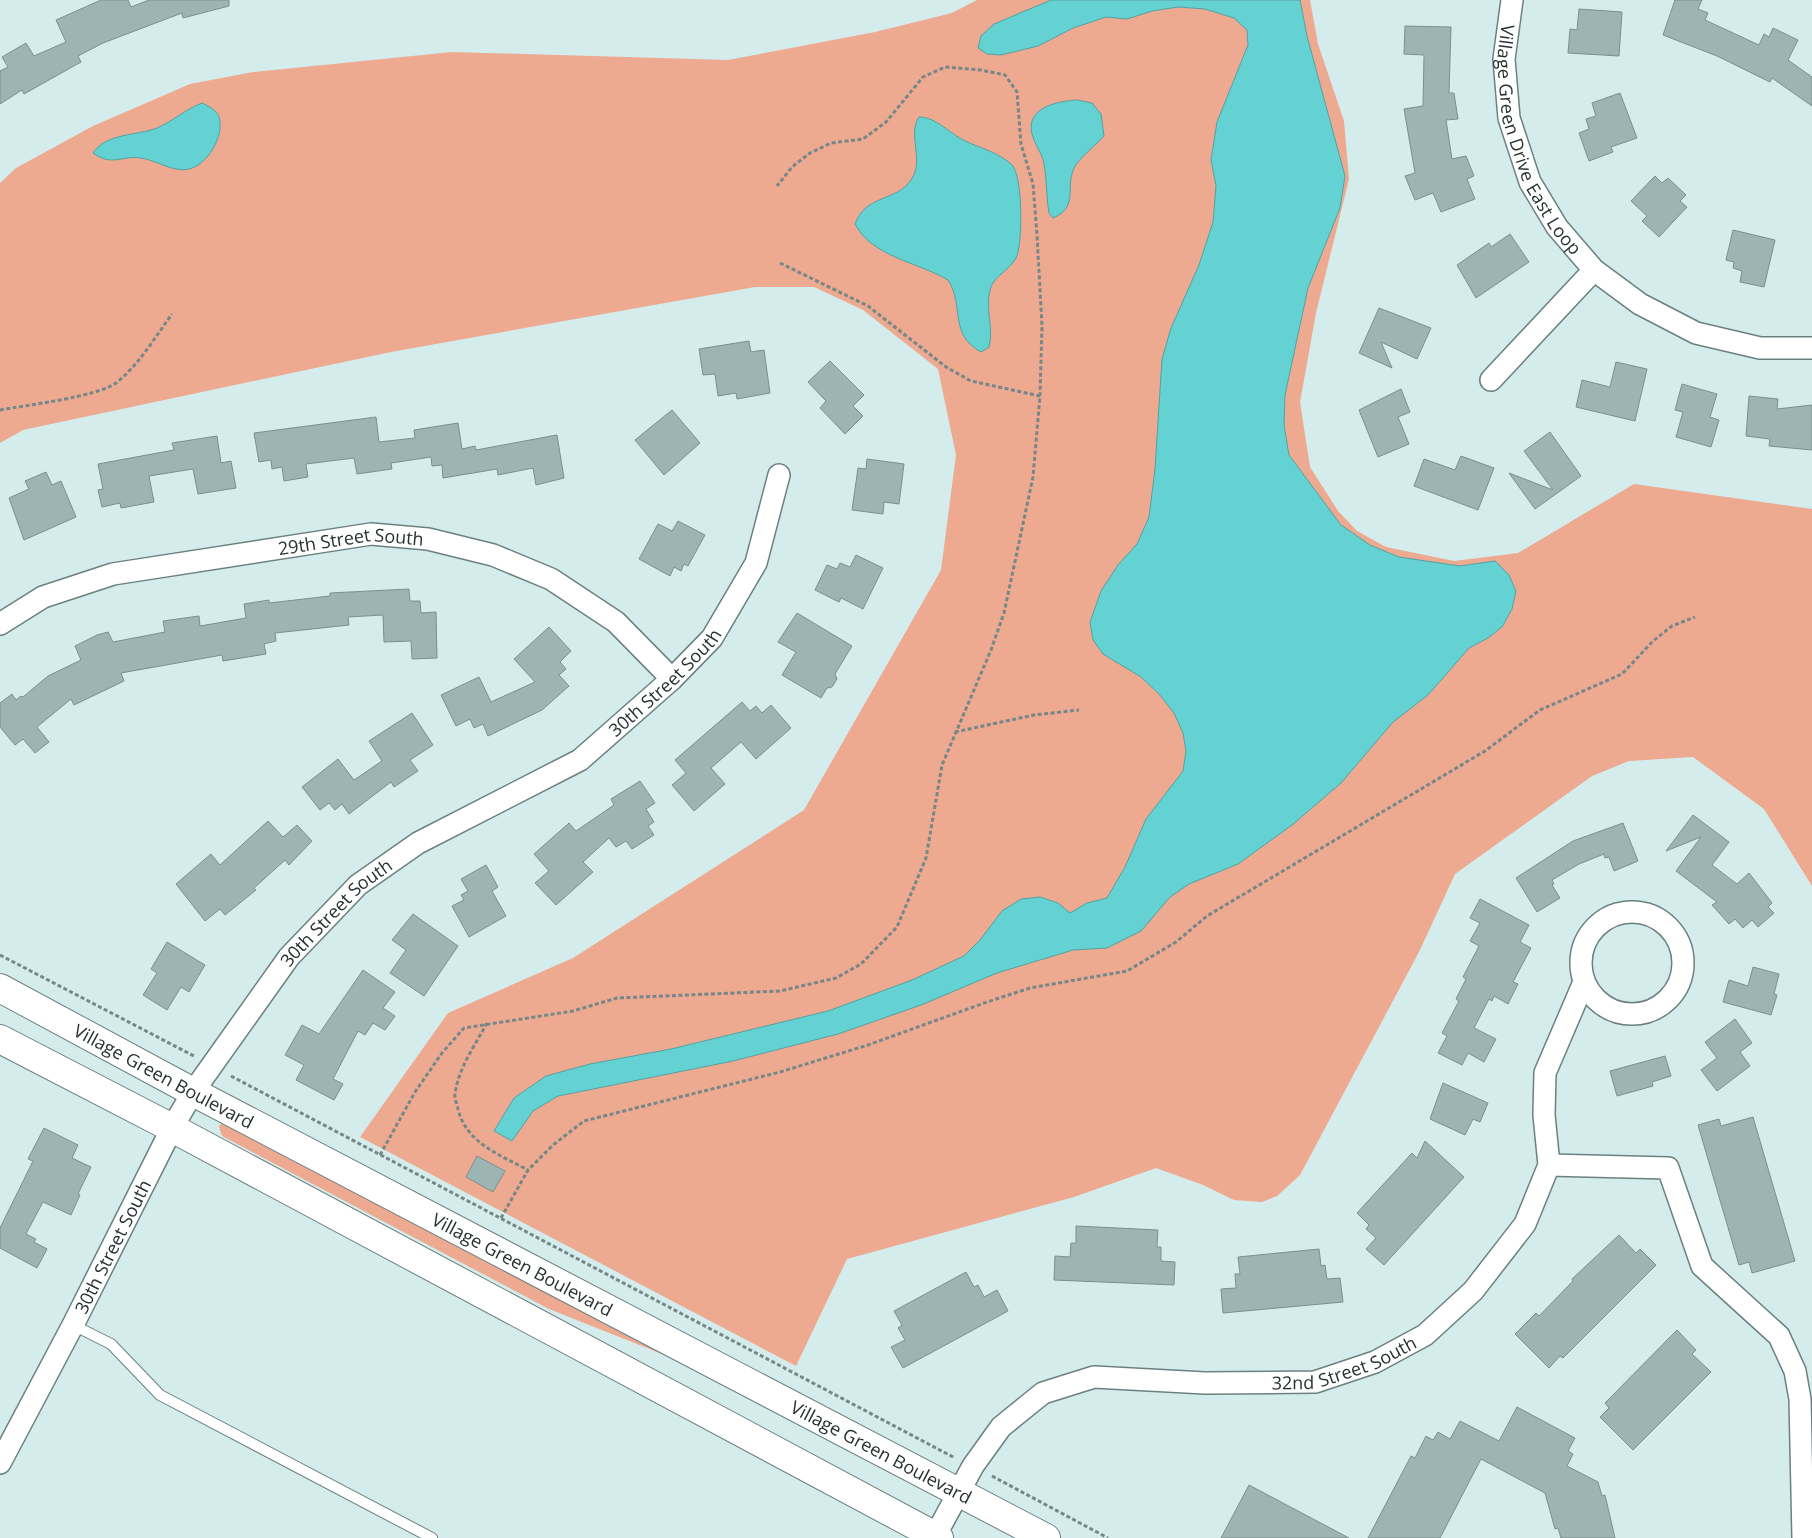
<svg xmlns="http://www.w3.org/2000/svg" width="1812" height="1538" font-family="'Open Sans',sans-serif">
  <rect width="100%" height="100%" fill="#d4eceb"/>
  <g fill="#edaa91">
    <polygon points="977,0 1310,0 1318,44 1344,121 1349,179 1316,313 1300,402 1310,467 1338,511 1357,531 1386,547 1454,561 1518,553 1634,484 1812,509 1812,886 1764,809 1693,757 1629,761 1592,776 1455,874 1419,952 1300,1175 1277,1196 1262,1202 1234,1200 1203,1185 1156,1168 1074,1197 847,1259 796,1366 360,1137 448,1013 573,958 804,810 941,570 956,455 938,369 863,310 814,287 755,287 391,352 23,430 0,443 0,183 16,168 93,126 190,84 253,72 452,52 728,60 875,32 952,13"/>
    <polygon points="228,1122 664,1352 662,1354 549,1309 222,1136 219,1127 221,1123"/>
  </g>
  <g fill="#64d2d3" stroke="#52a2a2">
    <polygon points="1051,0 1300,0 1307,36 1345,176 1340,208 1308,288 1285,395 1284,425 1289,455 1341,525 1370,545 1399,557 1460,566 1495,561 1509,575 1516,591 1512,609 1502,627 1488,638 1469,648 1428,695 1393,722 1341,783 1292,825 1238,864 1189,884 1170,897 1141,931 1107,948 1073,950 997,973 921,1005 838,1034 733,1061 558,1096 533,1111 512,1141 494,1131 514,1098 546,1076 590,1064 671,1049 828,1011 912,980 964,956 980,940 1002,911 1021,899 1040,897 1058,903 1070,913 1087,903 1107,898 1125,867 1146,819 1183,771 1186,751 1183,733 1174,713 1159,694 1141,677 1103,654 1093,640 1090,622 1101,591 1118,565 1137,544 1149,517 1155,469 1162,359 1171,328 1199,265 1213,222 1216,186 1211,160 1217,122 1248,45 1247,30 1234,18 1205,9 1178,7 1152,11 1127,19 1106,17 1073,28 1038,46 1001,55 987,54 978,48 981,36 994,24"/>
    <path d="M1077 100 1092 103 1101 114 1104 136C1097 144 1078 159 1074 168 1065 188 1079 207 1053 218L1049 213C1046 196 1047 177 1043 159 1040 151 1034 143 1032 134 1025 107 1059 101 1077 100Z"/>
    <path d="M202 103C208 106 217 110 219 117 225 136 207 165 189 169 174 173 156 160 141 158 122 155 112 167 93 153 106 133 136 136 157 128 173 121 186 109 202 103Z"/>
    <path d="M919 117C936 117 949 133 965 141 980 148 1000 153 1012 165 1023 176 1023 245 1016 258 1009 271 993 276 990 290 985 309 994 328 989 347L981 352C948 334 965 306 948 280 918 262 872 257 855 224 866 194 896 202 911 180 925 160 907 136 919 117Z"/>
  </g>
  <g fill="#9db4b4" stroke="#7a908f">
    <polygon points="101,0 128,0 131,7 149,0 229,0 229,6 183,18 182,13 103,43 78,56 81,62 24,94 22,90 0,104 0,71 8,67 2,57 26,43 34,56 66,42 56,20"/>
    <polygon points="1675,0 1702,0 1698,9 1708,13 1705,20 1759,45 1764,34 1769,37 1773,28 1798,40 1788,60 1812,77 1812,106 1772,78 1770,82 1717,56 1663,35"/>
    <polygon points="1579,9 1622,12 1619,56 1568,53 1570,29 1577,30"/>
    <polygon points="1405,26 1451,27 1449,93 1454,93 1458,119 1446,120 1452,159 1466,156 1474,176 1467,179 1475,199 1441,212 1433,193 1415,200 1405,176 1415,173 1404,109 1423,106 1424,55 1404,54"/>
    <polygon points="1620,93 1637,138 1611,147 1613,152 1589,161 1579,133 1589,129 1586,119 1596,116 1592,103"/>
    <polygon points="1655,176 1662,183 1668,178 1686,195 1680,201 1687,207 1659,237 1642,221 1647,216 1631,201"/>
    <polygon points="1733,230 1775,240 1764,287 1740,282 1742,271 1733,268 1734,262 1726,260"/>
    <polygon points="1510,234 1529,262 1476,298 1457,265 1489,243 1491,247"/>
    <polygon points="1379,308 1431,328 1417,359 1381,342 1392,368 1359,353"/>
    <polygon points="749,341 751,352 764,350 770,393 737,399 736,393 718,396 715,374 703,375 699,349"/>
    <polygon points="830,361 864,395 853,406 863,416 845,434 820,408 826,401 808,382"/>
    <polygon points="1616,362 1647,369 1635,421 1576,407 1582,380 1610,387"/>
    <polygon points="1682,384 1717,394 1710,417 1719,420 1711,447 1676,437 1683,412 1675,410"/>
    <polygon points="1401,389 1410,412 1398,417 1409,444 1378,457 1359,410"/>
    <polygon points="1749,396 1778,399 1777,409 1812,405 1812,450 1769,446 1770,439 1746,436"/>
    <polygon points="672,410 700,443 664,475 635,440"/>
    <polygon points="376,417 379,442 415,438 414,430 458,423 462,449 475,446 476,450 557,435 564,478 536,485 533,468 498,475 497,469 443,478 442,465 432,466 431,457 391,463 392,469 357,474 354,458 306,464 308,477 284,481 282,467 272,469 271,460 259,462 254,433"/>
    <polygon points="1550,432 1581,476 1535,509 1509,473 1553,490 1524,451"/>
    <polygon points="217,436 221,463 231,461 236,488 198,494 193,469 149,476 154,502 121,508 120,503 102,507 98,490 103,489 98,464 174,450 172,443"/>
    <polygon points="1461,456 1494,468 1478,510 1414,486 1424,459 1455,470"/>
    <polygon points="867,459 904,464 899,504 884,502 883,514 852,510 858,468 866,469"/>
    <polygon points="46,472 52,485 61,481 76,517 24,540 9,498 29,489 25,481"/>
    <polygon points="678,521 705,535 688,566 684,564 681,571 674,567 670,576 639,559 658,524 672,531"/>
    <polygon points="856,555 883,568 863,609 841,598 839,602 815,590 827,565 837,569 840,563 850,567"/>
    <polygon points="409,589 410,601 420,601 421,613 436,612 437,658 412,659 411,641 384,642 383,615 348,617 349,625 275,633 276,641 264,644 266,654 223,661 222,655 121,673 124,681 74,705 71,699 37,727 49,742 35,753 23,739 15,745 0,727 0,703 12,694 16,700 21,696 23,697 48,676 81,660 75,646 97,635 108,632 113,642 165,632 163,621 199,616 200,626 246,618 244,604 269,600 269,603 330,596 330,593"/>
    <polygon points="797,613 852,646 835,674 837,679 832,687 827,688 821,698 782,675 796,652 778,642"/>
    <polygon points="549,627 571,651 560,662 566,669 559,675 569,686 542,710 488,736 483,724 474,728 470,719 456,726 441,695 479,677 491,702 535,682 514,659"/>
    <polygon points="742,702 750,711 756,706 762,713 771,705 791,728 756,759 741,742 711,768 725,784 694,811 672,785 686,773 675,760"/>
    <polygon points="412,713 433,745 410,760 418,771 394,787 391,782 349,814 342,804 335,810 329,803 320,810 302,787 338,759 354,780 382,761 369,741"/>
    <polygon points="640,781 655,803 646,809 654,822 648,826 654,835 632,849 626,841 616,847 609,838 583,862 593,872 556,905 535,883 549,871 534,854 569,823 576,831 614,805 611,799"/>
    <polygon points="1693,815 1729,842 1712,865 1737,884 1749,873 1772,903 1768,907 1774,913 1758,927 1752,920 1743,928 1735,919 1729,924 1712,905 1717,902 1676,871 1701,837 1666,851"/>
    <polygon points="268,821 283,837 297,825 312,841 289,865 285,860 254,888 256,890 225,915 220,909 205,921 176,884 211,854 220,865"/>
    <polygon points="1623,823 1638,861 1614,871 1609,857 1605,858 1604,854 1579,864 1552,880 1554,884 1552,885 1560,898 1537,912 1516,878 1573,841"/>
    <polygon points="486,865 498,887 492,891 506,916 469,937 452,906 464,900 461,895 468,891 461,879"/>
    <polygon points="1480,899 1529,925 1520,942 1531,948 1513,982 1518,984 1508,1004 1494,996 1492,1001 1489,999 1474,1028 1496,1039 1484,1062 1468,1053 1462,1065 1438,1053 1447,1036 1442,1033 1459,1001 1456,999 1466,979 1463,977 1479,946 1470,941 1480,923 1470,918"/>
    <polygon points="413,914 458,946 424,996 390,973 406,950 392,940"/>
    <polygon points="167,942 205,965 189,992 181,987 167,1010 143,995 157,973 151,969"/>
    <polygon points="1753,967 1779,974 1774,994 1777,995 1771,1015 1723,1002 1729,980 1748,986"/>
    <polygon points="363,970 395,992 383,1008 395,1016 385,1030 373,1023 365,1035 358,1031 333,1079 343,1084 334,1100 296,1080 304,1065 285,1055 302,1025 319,1034"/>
    <polygon points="1735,1019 1752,1043 1740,1052 1750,1066 1717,1091 1701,1070 1717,1058 1705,1042"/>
    <polygon points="1665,1056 1671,1076 1652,1082 1653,1086 1617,1096 1610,1071"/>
    <polygon points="1443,1083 1488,1103 1480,1122 1473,1119 1465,1135 1430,1119"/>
    <polygon points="1753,1117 1795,1261 1752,1273 1749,1262 1739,1265 1698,1125 1719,1119 1721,1126"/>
    <polygon points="44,1128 78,1145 72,1158 91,1167 78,1194 80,1195 71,1215 43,1202 26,1234 36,1239 34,1242 47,1249 37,1268 0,1248 0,1228 33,1161 28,1159"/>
    <polygon points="1425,1141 1464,1177 1384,1265 1366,1249 1376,1238 1366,1229 1369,1225 1357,1213 1412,1153 1417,1158"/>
    <polygon points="477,1156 505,1171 493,1192 466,1177"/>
    <polygon points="1076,1226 1158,1230 1157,1247 1161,1247 1161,1261 1175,1262 1174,1285 1054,1280 1055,1256 1070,1257 1071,1243 1076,1243"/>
    <polygon points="1619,1235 1636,1253 1640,1249 1656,1265 1563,1358 1560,1356 1549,1368 1515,1334 1536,1313 1539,1316 1573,1281 1572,1279"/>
    <polygon points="1319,1249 1321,1266 1325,1265 1327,1279 1340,1278 1343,1302 1223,1313 1221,1289 1236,1288 1235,1274 1240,1274 1238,1257"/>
    <polygon points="966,1272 974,1287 978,1285 984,1297 997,1290 1008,1311 903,1368 891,1347 905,1340 898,1328 902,1325 894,1311"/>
    <polygon points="1677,1330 1696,1350 1692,1354 1711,1372 1633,1450 1600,1417 1609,1408 1605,1403"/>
    <polygon points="1517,1407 1575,1438 1568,1451 1573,1454 1567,1466 1598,1482 1602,1496 1605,1495 1615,1538 1561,1538 1558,1528 1555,1529 1545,1493 1481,1459 1440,1538 1368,1538 1411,1456 1415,1458 1426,1436 1433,1440 1438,1432 1450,1439 1460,1421 1499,1441"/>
    <polygon points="1249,1485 1349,1538 1221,1538"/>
  </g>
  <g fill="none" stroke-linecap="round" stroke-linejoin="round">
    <g stroke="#6b8181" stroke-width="12">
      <polyline id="lane" points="73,1325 111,1344 160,1395 432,1538"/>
    </g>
    <g stroke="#6b8181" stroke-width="24">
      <g id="street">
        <path id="s1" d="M1512 0 1504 59 1509 118 1530 182 1557 227 1594 270 1640 304 1696 333 1760 348H1812"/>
        <polyline points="1491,380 1594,270"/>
        <path id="s2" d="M0 624 43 597 113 574 371 534 428 539 493 555 551 579 616 622 672 679"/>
        <circle cx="1632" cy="963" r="51"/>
        <polyline points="1549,1165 1668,1168 1702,1266 1779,1336 1795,1371 1800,1399 1803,1538"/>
        <path id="s3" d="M0 1463 73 1325 172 1128 193 1092 289 957 358 885 418 843 580 760 672 679 712 638 756 563 779 475"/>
        <path id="s4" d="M934 1538 973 1466 1001 1427 1043 1393 1094 1377 1205 1383 1315 1382 1375 1362 1425 1335 1473 1291 1525 1224 1549 1165 1544 1115 1545 1073 1584 982"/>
      </g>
    </g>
    <g stroke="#6b8181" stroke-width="30">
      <g id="secondary">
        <path id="s5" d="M0 988 193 1092 1046 1538"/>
        <polyline points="0,1039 172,1128 939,1538"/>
      </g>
    </g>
    <g stroke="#778787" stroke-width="3" stroke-dasharray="4 2.5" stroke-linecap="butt">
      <polyline points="780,263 868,306 946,367 971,381 1040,396"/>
      <path d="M0 410C27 405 96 397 116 383 139 365 155 337 172 314"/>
      <polyline points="955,732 1034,715 1079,710"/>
      <polyline points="0,955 194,1056"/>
      <path d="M487 1023C475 1045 458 1069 455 1094 454 1098 457 1104 458 1109 466 1143 500 1155 528 1170"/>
      <polyline points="231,1076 955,1458"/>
      <polyline points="380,1155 415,1092 442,1053 464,1028 573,1011 617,998 780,991 836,978 861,964 897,927 926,858 942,765 991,650 1004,613 1033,477 1040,396 1042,326 1037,235 1033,184 1021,144 1017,92 1005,75 981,70 945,67 923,77 886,122 863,139 831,143 810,153 792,167 777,186"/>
      <polyline points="501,1218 528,1170 553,1145 584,1121 780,1072 868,1045 987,1002 1030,988 1127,971 1176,942 1207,916 1485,751 1540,710 1622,674 1653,641 1672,626 1695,617"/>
      <polyline points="992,1476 1108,1538"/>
    </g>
    <use href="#lane" stroke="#fff" stroke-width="10"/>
    <use href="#street" stroke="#fff" stroke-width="21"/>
    <use href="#secondary" stroke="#fff" stroke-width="28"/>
  </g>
  <g text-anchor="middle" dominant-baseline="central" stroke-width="4" stroke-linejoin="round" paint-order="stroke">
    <g font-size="18" fill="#283131" stroke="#d4eceb">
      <text stroke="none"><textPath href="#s1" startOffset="148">Village Green Drive East Loop</textPath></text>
      <text stroke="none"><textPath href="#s2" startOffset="365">29th Street South</textPath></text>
      <text stroke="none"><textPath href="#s3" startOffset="1054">30th Street South</textPath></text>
      <text stroke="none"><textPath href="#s3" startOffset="649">30th Street South</textPath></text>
      <text stroke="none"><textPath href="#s5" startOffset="186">Village Green Boulevard</textPath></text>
      <text stroke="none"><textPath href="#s3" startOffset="244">30th Street South</textPath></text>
      <text stroke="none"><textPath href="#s5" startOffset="591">Village Green Boulevard</textPath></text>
      <text stroke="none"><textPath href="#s4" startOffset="491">32nd Street South</textPath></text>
      <text stroke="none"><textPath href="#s5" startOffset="996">Village Green Boulevard</textPath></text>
    </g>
  </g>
</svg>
